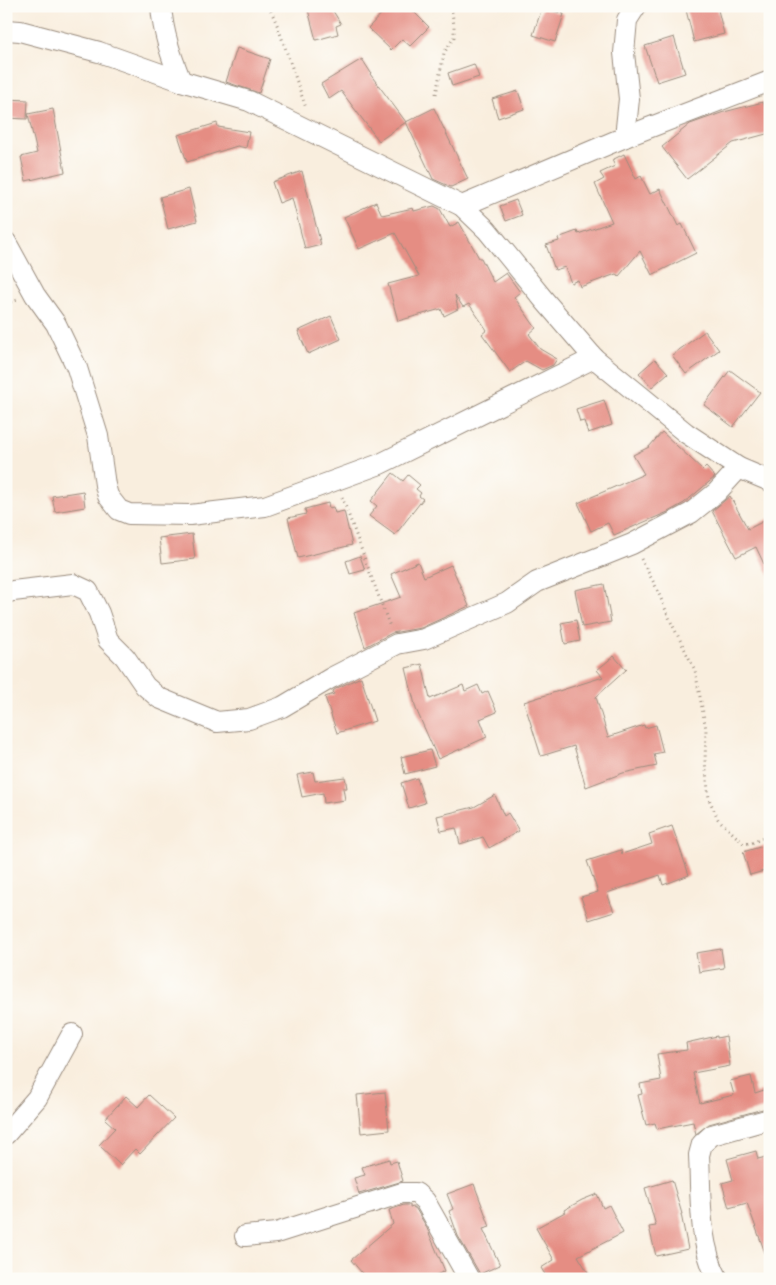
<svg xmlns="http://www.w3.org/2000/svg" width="776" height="1285" font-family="Delius,sans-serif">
  <rect width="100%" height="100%" fill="#fdfcf7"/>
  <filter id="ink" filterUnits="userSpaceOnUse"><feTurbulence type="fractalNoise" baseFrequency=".02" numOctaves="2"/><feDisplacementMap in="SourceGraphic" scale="10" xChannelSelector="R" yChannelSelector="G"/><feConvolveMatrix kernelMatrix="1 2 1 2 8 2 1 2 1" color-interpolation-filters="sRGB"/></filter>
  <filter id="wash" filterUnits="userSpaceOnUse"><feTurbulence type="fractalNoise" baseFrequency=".0096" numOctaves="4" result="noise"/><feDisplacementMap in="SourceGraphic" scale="20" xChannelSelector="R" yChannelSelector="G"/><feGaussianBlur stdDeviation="1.12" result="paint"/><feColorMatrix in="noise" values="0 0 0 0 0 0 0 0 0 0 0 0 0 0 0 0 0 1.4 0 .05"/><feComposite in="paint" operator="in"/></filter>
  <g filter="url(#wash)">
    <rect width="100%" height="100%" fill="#f9eede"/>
    <g id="blocks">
      <g fill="#e58d83">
        <polygon points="307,6 330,6 341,24 336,26 338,34 316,40"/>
        <polygon points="389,6 408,6 429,27 410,46 402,39 391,50 368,28"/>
        <polygon points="685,6 717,6 724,34 694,42"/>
        <polygon points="542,8 564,14 555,42 533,35"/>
        <polygon points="674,37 685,73 657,82 645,46"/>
        <polygon points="237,48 270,59 259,93 226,82"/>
        <polygon points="362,59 371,73 370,74 406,122 379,141 341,91 329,99 321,84"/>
        <polygon points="474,64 479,77 452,86 448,73"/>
        <polygon points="518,91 524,109 498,118 492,99"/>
        <polygon points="6,99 28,100 27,119 6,118"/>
        <polygon points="763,102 765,107 770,105 770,133 733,143 687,179 662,147 690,124 724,112"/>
        <polygon points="434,108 468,179 451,187 433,179 406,122"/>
        <polygon points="53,109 65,172 26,181 21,157 37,153 28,114"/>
        <polygon points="217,123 218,127 249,132 246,148 237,146 187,162 178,135"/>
        <polygon points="624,154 636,179 641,176 650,194 660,189 678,226 682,224 696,253 652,275 640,251 619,276 616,274 580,287 578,280 571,283 565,267 555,270 546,245 559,241 558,238 577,231 578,234 612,222 595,184 604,179 600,173 615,166 612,160"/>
        <polygon points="302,171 321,245 305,249 292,198 279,203 272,182"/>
        <polygon points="189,189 197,221 168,229 160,197"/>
        <polygon points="516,200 522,215 506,221 500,206"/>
        <polygon points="376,202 382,215 413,208 414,211 434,206 440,209 450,227 459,222 479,258 481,258 493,282 506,273 520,292 514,297 536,328 529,334 540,349 557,359 553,365 542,370 526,361 510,372 482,334 487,330 469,304 463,307 455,295 458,309 444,316 441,309 398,321 388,284 419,276 395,233 359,249 344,217"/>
        <polygon points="331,316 341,339 308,354 298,331"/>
        <polygon points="705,331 719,350 686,374 672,355"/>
        <polygon points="655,359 668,373 652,387 639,373"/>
        <polygon points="730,370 760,392 733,427 704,405"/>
        <polygon points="604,400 612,425 588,433 584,421 580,422 576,409"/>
        <polygon points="662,432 703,470 706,467 715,477 684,503 668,512 614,535 608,523 591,531 578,503 644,474 633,455 649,447"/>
        <polygon points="393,473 403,481 408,475 420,485 416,489 421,493 419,496 423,499 395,535 369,516 377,506 371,501"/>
        <polygon points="83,491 85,507 55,512 52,496"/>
        <polygon points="730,496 748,529 770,518 770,577 756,547 736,557 712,511"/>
        <polygon points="328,503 329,508 333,507 335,513 344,511 352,545 298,558 288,518 306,514 305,509"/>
        <polygon points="192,534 195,559 162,563 159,538"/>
        <polygon points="360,556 365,570 350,574 346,561"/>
        <polygon points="418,562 424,577 451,565 469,606 421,628 392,633 365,647 354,613 401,597 391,574"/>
        <polygon points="604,584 611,622 582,627 575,590"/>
        <polygon points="576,620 580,641 565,644 561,623"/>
        <polygon points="614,656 626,670 627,669 596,697 608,737 644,725 645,728 656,725 663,752 654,754 657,766 623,773 586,787 574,746 541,756 524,702 603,677 597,670"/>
        <polygon points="422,664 430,699 463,685 465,691 478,685 482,694 488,691 497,712 480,719 487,737 438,759 416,709 406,668"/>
        <polygon points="361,677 375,721 337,733 325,697 334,694 333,691 337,688"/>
        <polygon points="430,750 435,766 405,774 401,757"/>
        <polygon points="313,772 315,781 345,777 347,788 343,788 345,800 324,803 323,793 302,797 297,775"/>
        <polygon points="417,778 425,803 409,808 401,783"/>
        <polygon points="495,795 504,816 508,813 519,831 489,848 483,837 460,844 456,828 441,831 437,816 474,807"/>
        <polygon points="672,826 689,875 663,885 660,875 607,893 614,912 589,920 581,897 598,892 587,861 621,850 622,854 652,844 649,834"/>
        <polygon points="770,844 770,865 764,867 764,871 750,875 743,852"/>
        <polygon points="721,949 724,968 699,972 696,953"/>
        <polygon points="717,1036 717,1038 726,1036 730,1066 693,1073 700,1103 734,1095 730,1081 751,1076 755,1093 770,1088 770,1107 709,1124 696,1134 693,1122 657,1129 655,1123 646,1125 638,1095 642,1094 640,1084 661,1080 657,1054 687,1050 686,1043"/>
        <polygon points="385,1092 389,1130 361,1133 357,1095"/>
        <polygon points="149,1095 174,1118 140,1154 135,1149 120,1165 99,1145 115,1128 105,1119 126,1096 138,1107"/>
        <polygon points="756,1151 758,1159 770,1156 770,1261 768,1261 747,1203 729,1208 722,1183 733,1180 727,1159"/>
        <polygon points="389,1159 390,1163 397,1161 403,1181 359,1194 354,1178 365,1175 362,1167"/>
        <polygon points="672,1180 682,1214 681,1214 688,1249 656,1256 649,1227 656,1226 645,1188"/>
        <polygon points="474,1184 490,1227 483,1229 500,1265 480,1274 458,1236 449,1211 453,1209 447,1194"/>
        <polygon points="597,1194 603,1208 609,1205 623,1233 578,1256 592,1279 548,1279 541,1268 554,1260 536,1228 565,1212 564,1210 582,1200"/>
        <polygon points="404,1205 410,1205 410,1208 413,1207 416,1209 426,1226 445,1271 427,1279 367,1279 351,1260 393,1224 389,1210"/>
      </g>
    </g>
  </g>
  <g filter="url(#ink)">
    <use href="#blocks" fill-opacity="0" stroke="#9a8c7e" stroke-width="1"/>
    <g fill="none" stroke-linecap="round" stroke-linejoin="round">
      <g stroke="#9a8c7e" stroke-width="22">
        <g id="minor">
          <path d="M161 6C163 33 171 56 181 81"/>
          <polyline points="6,30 20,31 99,52 181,81 249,101 462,206 487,230 544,300 594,358 686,433 739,468 770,481"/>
          <polyline points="625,137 629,99 624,53 627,20 636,6"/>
          <polyline points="462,206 625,137 770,81"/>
          <polyline points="6,242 35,295 56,324 77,368 98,436 105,485 108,496 119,510 129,514 190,515 265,506 380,464 594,358"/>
          <polyline points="6,593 13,591 73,584 88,591 99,613 108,640 125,657 145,686 159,698 217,722 249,719 282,707 331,678 397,644 424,639 507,603 537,582 632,544 691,513 717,492 739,468"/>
          <polyline points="6,1134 37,1098 72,1034"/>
          <polyline points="245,1236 276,1233 402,1193 416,1193 425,1201 469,1279"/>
          <path d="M718 1279C698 1244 701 1193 699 1155L702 1144 712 1135 770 1119"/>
        </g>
      </g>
      <g stroke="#9a8c7e" stroke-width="3" stroke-dasharray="1 4" stroke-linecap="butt">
        <polyline points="269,6 278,27 306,108"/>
        <polyline points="436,94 444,53 454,37 454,25 451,6"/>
        <polyline points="6,303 18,300"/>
        <polyline points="342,497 390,627"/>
        <polyline points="641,559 655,585 671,622 695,670 706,729 705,762 709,799 718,819 744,844 752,843 770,835"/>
      </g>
      <use href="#minor" stroke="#fff" stroke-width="20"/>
    </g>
  </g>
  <rect width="776" height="1285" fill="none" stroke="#fdfcf7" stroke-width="25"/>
</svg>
